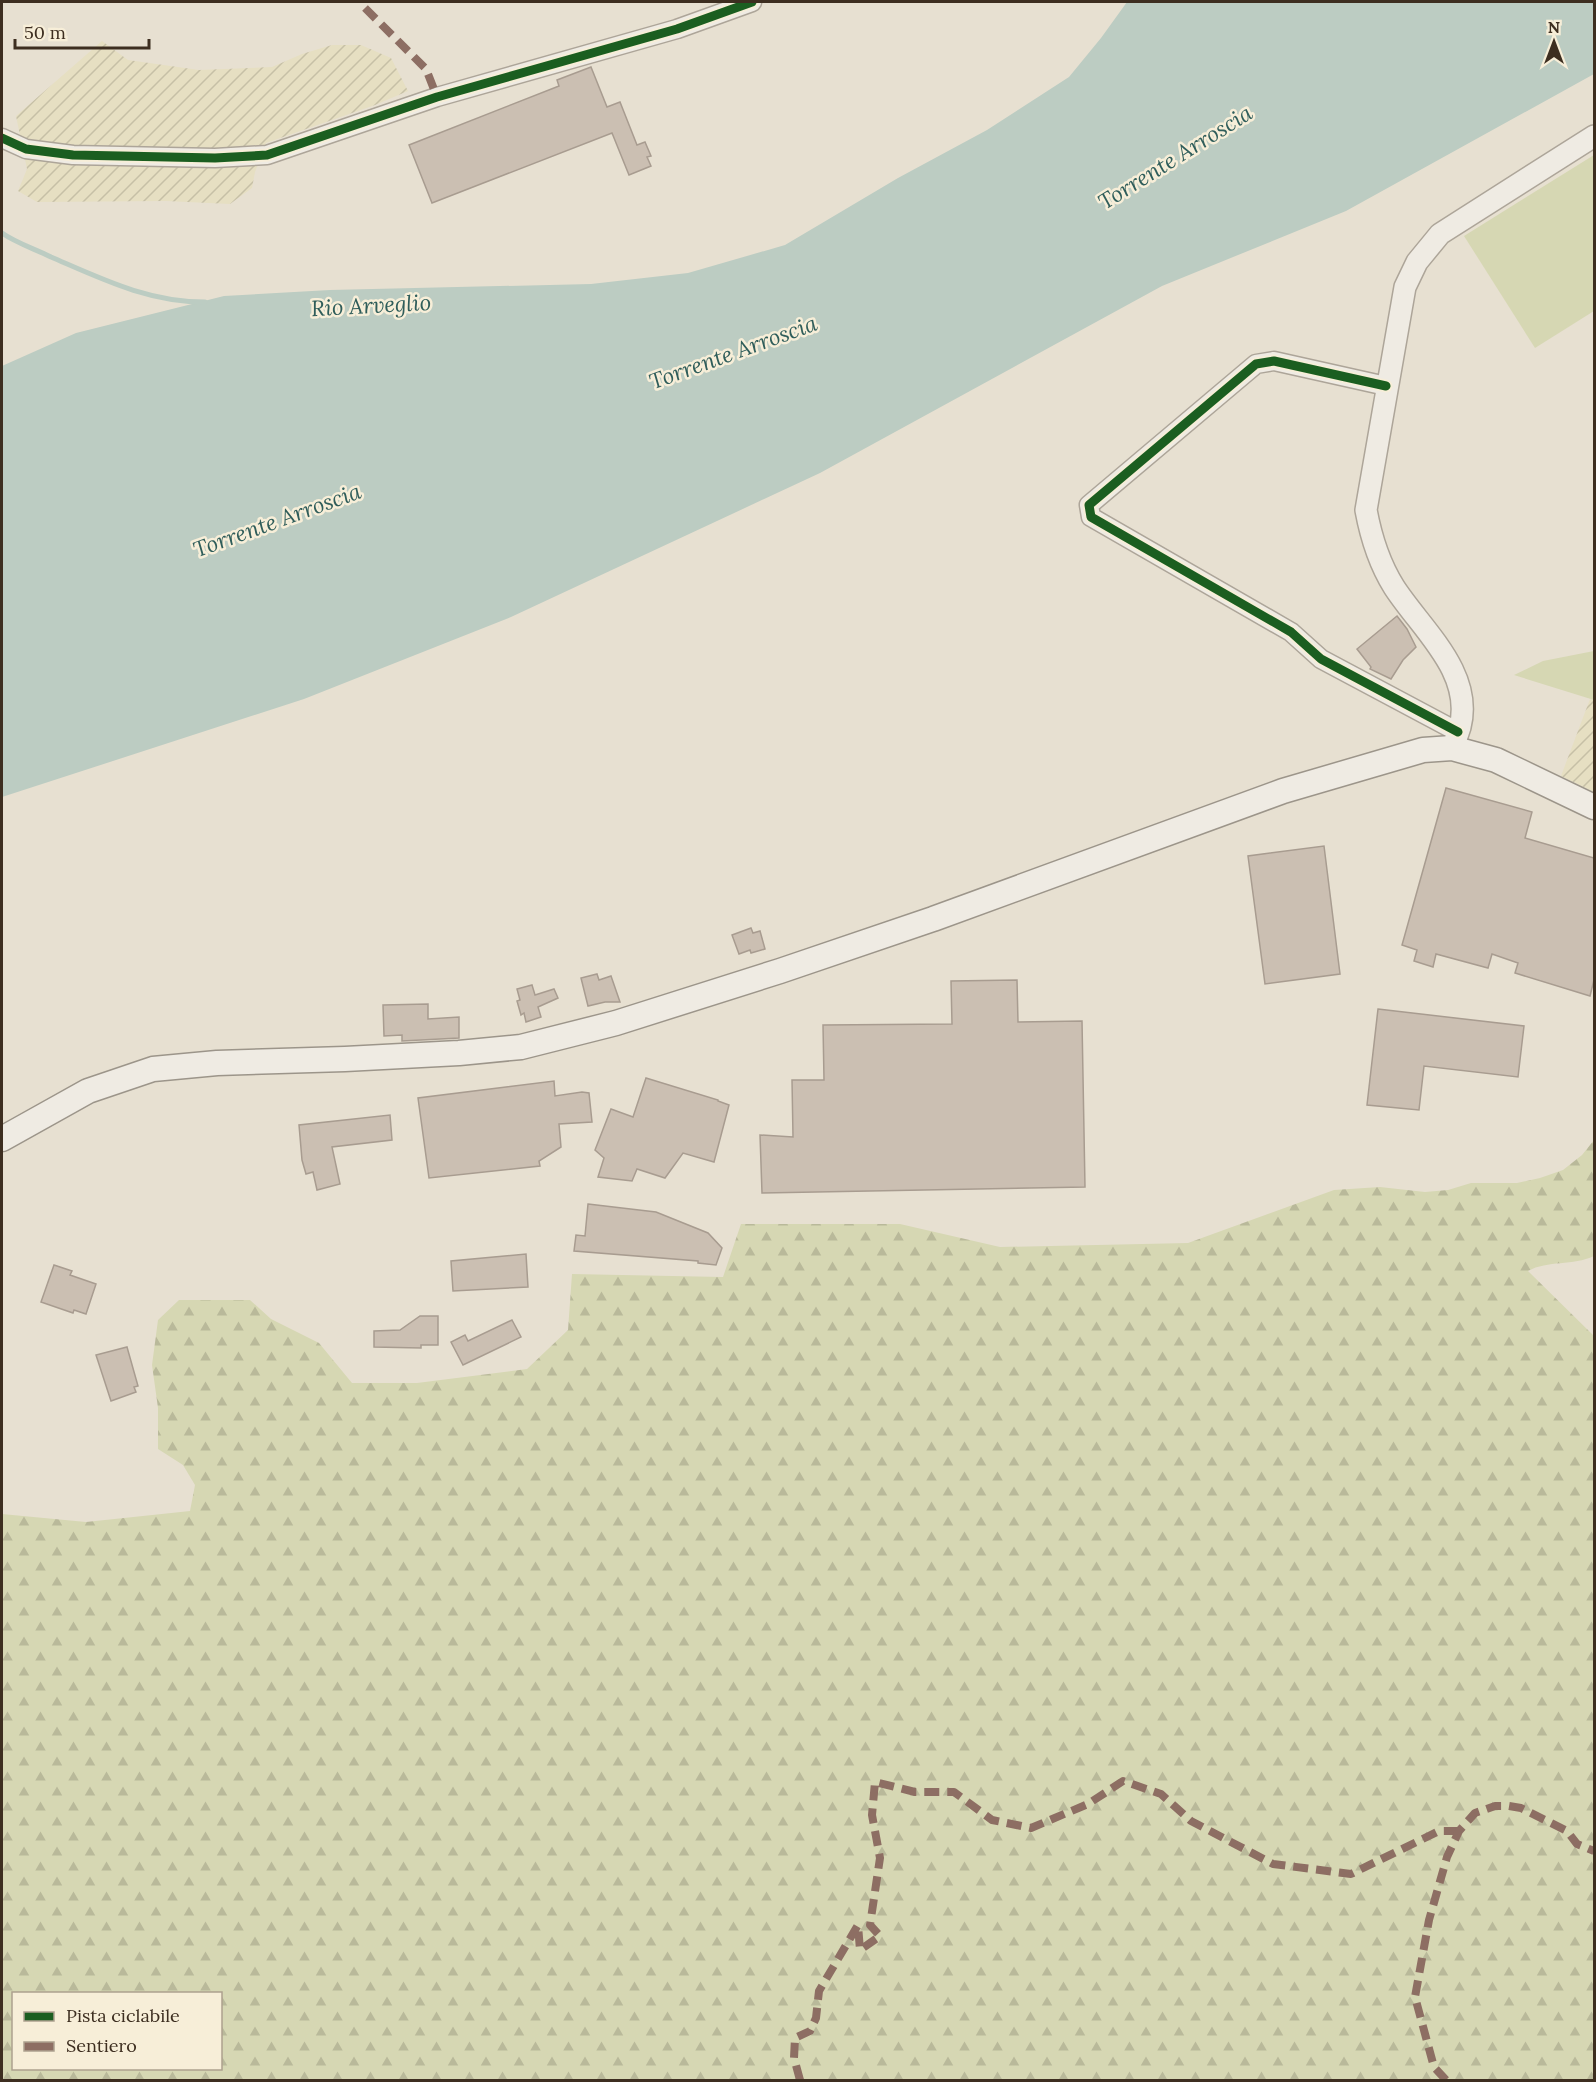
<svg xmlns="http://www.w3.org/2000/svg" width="1596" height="2082" font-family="Lora,serif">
  <defs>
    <pattern id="farmland-furrows" width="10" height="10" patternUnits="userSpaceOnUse" patternTransform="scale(1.5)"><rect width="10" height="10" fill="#e6dfc2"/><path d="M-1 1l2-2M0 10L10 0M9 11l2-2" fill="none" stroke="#c6c0a6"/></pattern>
    <pattern id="forest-firs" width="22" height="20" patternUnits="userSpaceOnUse" patternTransform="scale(1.5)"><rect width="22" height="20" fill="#d6d7b3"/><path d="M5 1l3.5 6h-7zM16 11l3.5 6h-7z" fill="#b9b99a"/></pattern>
  </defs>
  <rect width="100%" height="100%" fill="#e7e0d1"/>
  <g fill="url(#farmland-furrows)">
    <polygon points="102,41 128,60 199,70 272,67 302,54 332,45 361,45 391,58 408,91 375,105 266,143 255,172 252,188 230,204 166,201 37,202 18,191 27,169 16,116"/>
    <polygon points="1590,699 1594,700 1594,792 1561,776"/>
  </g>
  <g fill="#d6d7b3">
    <polygon points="1594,155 1594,311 1535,348 1464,236"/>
    <polygon points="1594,651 1594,700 1514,675 1543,661"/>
  </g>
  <path fill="url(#forest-firs)" fill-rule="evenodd" d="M1594 1140V1256C1573 1266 1548 1260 1528 1271L1594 1336V2080H2V1514L86 1522 190 1511 195 1485 183 1465 158 1449V1408L152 1365 158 1320 179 1300H250L271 1319 319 1343 352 1383H417L527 1369 568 1330 572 1274 723 1277 741 1224H900L1000 1247 1188 1243 1334 1190 1380 1187 1425 1192 1448 1190 1471 1183H1517L1540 1178 1563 1170 1582 1155ZM14 1994H220V2068H14Z"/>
  <polygon fill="#bcccc2" points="1127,2 1594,2 1594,74 1346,211 1162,286 820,473 511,617 304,699 2,797 2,366 76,333 224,296 330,290 591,284 688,273 785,245 898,178 987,130 1069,77 1101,38"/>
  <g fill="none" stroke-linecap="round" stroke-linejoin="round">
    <path stroke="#bcccc2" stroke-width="5" d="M2 233C16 243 35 249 51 257 102 279 148 302 205 302"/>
  </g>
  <g fill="#cbbfb2" stroke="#a89c90" stroke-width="1.5">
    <polygon points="591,67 607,107 620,102 637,145 645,142 651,156 647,157 651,166 629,175 612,133 432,203 409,145 559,86 557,80"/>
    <polygon points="1397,616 1407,629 1416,647 1403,660 1391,679 1370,669 1371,667 1357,649"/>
    <polygon points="1446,788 1532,812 1525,838 1594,858 1594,980 1590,996 1515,973 1518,963 1492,954 1488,968 1436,954 1433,967 1414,961 1417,950 1402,945"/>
    <polygon points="1324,846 1340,974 1265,984 1248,856"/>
    <polygon points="751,928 753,933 760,931 765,949 751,953 750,950 739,954 732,935"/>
    <polygon points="597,974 599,980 611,976 620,1002 605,1002 588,1006 581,978"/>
    <polygon points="1017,980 1018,1022 1082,1021 1085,1187 762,1193 760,1135 793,1137 792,1080 824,1080 823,1025 952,1024 951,981"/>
    <polygon points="532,985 535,995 554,989 558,998 538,1007 541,1017 526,1022 524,1013 521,1015 517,1001 520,1000 517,989"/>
    <polygon points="428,1004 428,1019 459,1017 459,1038 402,1041 402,1035 384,1036 383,1005"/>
    <polygon points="1378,1009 1524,1026 1518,1077 1424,1066 1419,1110 1367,1105"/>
    <polygon points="646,1078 718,1100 718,1101 729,1105 714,1162 683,1153 665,1178 637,1169 632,1181 598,1177 604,1158 595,1150 611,1109 633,1117"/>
    <polygon points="554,1081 555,1096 582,1092 589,1093 592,1122 559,1124 561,1147 539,1161 540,1166 429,1178 418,1098"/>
    <polygon points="390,1115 392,1140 332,1147 340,1184 317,1190 313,1172 306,1174 302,1160 299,1125"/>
    <polygon points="588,1204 656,1212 708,1233 722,1248 716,1265 698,1263 698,1261 574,1251 576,1235 585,1236"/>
    <polygon points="526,1254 528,1287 453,1291 451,1261"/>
    <polygon points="54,1265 72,1271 70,1275 96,1284 86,1314 74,1310 73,1313 41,1302"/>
    <polygon points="420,1316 438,1316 438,1345 421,1345 421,1348 374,1347 374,1331 400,1330"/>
    <polygon points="512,1320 521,1337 463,1365 451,1342 465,1335 468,1341"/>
    <polygon points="127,1347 138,1386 134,1387 136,1392 111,1401 96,1355"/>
  </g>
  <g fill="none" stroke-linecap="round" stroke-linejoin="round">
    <g stroke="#ada599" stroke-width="21">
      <g id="minor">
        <polyline points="2,138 26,149 73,155 215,158 267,155 437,97 677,29 752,2"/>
        <polyline points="1386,386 1274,361 1256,364 1089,505 1091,517 1291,632 1321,659 1458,732"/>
      </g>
    </g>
    <g stroke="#ada599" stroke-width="24">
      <path id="tertiary" d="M1452 748C1455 742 1458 734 1460 727 1474 672 1421 629 1394 587 1379 563 1371 537 1366 510L1405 287 1417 262 1440 234 1594 136"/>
    </g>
    <g stroke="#9c958a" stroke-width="27">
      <polyline id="secondary" points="2,1139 88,1091 153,1069 217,1063 345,1059 459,1053 521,1047 616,1023 780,971 933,919 1283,791 1423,750 1452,748 1496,760 1594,807"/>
    </g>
    <use href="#minor" stroke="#efebe3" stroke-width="18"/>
    <use href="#tertiary" stroke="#efebe3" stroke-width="21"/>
    <use href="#secondary" stroke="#efebe3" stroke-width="24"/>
    <g stroke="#8d6e63" stroke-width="8" stroke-dasharray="15 8" stroke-linecap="butt">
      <polyline points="365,8 426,69 437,97"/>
      <polyline points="800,2080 794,2058 795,2038 810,2031 816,2018 819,1991 858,1925 860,1950 880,1936 870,1925 880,1858 872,1815 875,1782 915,1792 954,1792 992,1820 1031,1828 1088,1804 1123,1781 1161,1794 1191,1821 1273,1864 1351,1874 1439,1831 1459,1831"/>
      <polyline points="1446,2080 1434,2067 1415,1997 1429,1920 1447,1857 1459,1831 1475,1813 1495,1806 1509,1806 1521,1808 1567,1831 1577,1844 1594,1851"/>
    </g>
    <g stroke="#f7eed8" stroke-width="13">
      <g id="cycleway">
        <polyline points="2,138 26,149 73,155 215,158 267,155 437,97 677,29 752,2"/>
        <polyline points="1386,386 1274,361 1256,364 1089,505 1091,517 1291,632 1321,659 1458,732"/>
      </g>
    </g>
    <use href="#cycleway" stroke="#1b5e20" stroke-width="9"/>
  </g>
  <g text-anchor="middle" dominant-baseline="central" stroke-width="5" stroke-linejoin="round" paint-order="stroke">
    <g font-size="22" font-style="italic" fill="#2f5d5a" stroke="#f7eed8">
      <text transform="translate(1175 157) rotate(-32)">Torrente Arroscia</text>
      <text transform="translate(371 305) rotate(-3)">Rio Arveglio</text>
      <text transform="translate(733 352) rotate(-20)">Torrente Arroscia</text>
      <text transform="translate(277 520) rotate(-20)">Torrente Arroscia</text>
    </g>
  </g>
  <rect width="1596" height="2082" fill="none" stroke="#3d2e20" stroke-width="6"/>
  <rect x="12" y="1992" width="210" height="78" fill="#f7eed8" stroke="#ada18e" stroke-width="1.5"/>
  <rect x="24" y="2012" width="30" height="9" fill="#1b5e20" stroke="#ada18e" stroke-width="1.5"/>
  <text x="66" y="2022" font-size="18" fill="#3d2e20">Pista ciclabile</text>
  <rect x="24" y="2042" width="30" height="9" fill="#8d6e63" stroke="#ada18e" stroke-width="1.5"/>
  <text x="66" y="2052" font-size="18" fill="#3d2e20">Sentiero</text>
  <g transform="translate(1554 42)" stroke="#f7eed8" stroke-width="4.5" paint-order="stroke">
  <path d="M0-4.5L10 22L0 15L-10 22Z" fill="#3d2e20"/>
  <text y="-9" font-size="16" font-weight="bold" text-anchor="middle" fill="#3d2e20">N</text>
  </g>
  <path d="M15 39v9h134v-9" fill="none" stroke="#3d2e20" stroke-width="3"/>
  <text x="24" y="39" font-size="18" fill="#3d2e20" stroke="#f7eed8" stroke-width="4.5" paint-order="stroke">50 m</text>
</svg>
